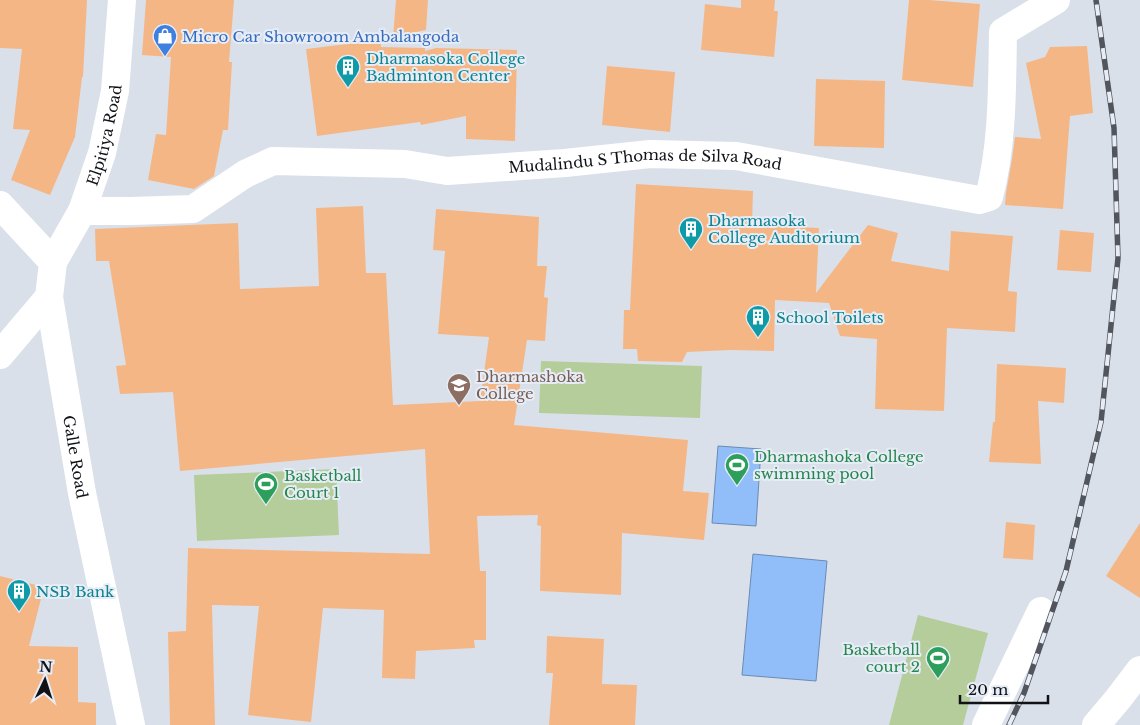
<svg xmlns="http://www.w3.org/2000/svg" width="1140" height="725" font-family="'Libre Baskerville',serif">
  <rect width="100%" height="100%" fill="#dae0ea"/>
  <g fill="#b5cc9b">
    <polygon points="541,361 702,366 700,418 539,413"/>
    <polygon points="336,469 339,535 197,541 194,475"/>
    <polygon points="918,615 988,633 963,725 889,725"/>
  </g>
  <g fill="#91bef9" stroke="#6a8ab5">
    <polygon points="718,446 761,449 756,526 712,523"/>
    <polygon points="753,554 827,561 816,681 742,675"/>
  </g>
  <g fill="#f5b685">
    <polygon points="0,0 87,0 83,77 82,77 75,137 50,195 11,180 30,130 13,129 22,49 0,48"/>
    <polygon points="146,0 234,0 229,62 232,62 228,130 223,130 214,176 194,189 148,180 156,134 166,135 171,57 142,55"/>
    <polygon points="396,0 428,0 426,30 393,37"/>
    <polygon points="741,0 775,0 774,11 778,11 774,57 701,50 705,4 741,8"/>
    <polygon points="909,0 929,0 980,4 973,87 902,80"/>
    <polygon points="381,40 381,47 425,48 425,51 436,48 517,50 515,141 466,139 466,116 421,125 420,122 317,136 306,49"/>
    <polygon points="1087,46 1093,113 1070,116 1063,209 1005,205 1006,193 1012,159 1015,137 1041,139 1026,63 1045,57 1050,47"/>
    <polygon points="607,66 675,72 670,132 602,125"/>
    <polygon points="816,79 885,81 884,148 814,146"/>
    <polygon points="636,184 753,191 752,225 819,228 816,293 868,225 898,233 891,261 949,271 951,231 1013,236 1008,291 1017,292 1015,332 947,328 944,411 875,409 877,339 840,336 829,303 775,300 774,351 730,350 687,352 682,362 638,361 637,349 623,349 624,310 630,310"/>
    <polygon points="363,206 366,273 386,273 393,405 480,401 489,337 438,334 445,251 433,250 436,209 539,217 537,266 547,266 544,297 548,298 545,341 527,340 514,425 688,440 683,491 709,493 704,540 622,533 621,595 540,591 541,526 537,525 538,515 477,516 480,571 486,571 486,640 474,640 475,648 416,651 415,679 382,678 384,610 323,608 311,722 248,715 259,606 212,605 215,725 170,725 168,632 186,631 188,548 430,554 425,449 180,471 173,392 120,394 116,366 126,365 109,261 96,261 95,229 238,223 240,289 319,286 316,208"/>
    <polygon points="1060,230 1094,233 1091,272 1057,270"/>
    <polygon points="997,364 1066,368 1064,403 1038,401 1041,464 989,462 993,422 995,422"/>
    <polygon points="1006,522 1035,525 1033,560 1003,558"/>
    <polygon points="1140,523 1140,598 1106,576"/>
    <polygon points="0,576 44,587 29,646 78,647 78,702 96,703 96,725 0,725"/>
    <polygon points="547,636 604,639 602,684 637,685 635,725 549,725 553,673 546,673"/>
  </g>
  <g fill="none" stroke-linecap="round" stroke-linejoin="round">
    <g stroke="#fff" stroke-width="28">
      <path id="s1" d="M82 211H131L193 209 245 174 273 161 405 164 447 171 565 163 650 154 736 156 979 200 989 197C1003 143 1002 87 1003 32L1056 0"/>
      <polyline points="0,355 49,297"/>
      <polyline points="986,725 1041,611"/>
      <polyline points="1096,725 1118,699 1140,670"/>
    </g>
    <path stroke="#fff" stroke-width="28" id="s2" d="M53 262 82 211 102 153 115 91 122 0"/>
    <path stroke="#fff" stroke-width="28" id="s3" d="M0 205 53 262 49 297 82 493 131 725"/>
    <g stroke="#52555b" stroke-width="5.5">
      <polyline id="rail" points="1009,725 1024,693 1066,571 1101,422 1118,258 1114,128 1096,0"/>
    </g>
    <use href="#rail" stroke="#e7edf7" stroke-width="4" stroke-dasharray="11" stroke-linecap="butt"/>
  </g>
  <defs>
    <g id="shop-pin" transform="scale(1.25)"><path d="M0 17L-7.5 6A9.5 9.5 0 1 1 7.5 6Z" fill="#3f7fe0" stroke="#e7edf7"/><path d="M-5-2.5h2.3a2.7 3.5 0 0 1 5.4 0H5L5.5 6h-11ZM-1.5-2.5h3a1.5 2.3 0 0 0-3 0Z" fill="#fff"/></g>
    <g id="building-pin" transform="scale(1.25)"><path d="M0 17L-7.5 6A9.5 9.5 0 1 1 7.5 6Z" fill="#0f9aa8" stroke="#e7edf7"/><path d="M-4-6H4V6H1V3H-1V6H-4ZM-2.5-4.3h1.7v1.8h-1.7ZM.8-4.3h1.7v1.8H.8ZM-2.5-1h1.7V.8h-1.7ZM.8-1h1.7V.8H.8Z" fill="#fff"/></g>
    <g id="university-pin" transform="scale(1.25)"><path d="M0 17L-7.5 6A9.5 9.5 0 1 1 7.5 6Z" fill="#8d6e63" stroke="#e7edf7"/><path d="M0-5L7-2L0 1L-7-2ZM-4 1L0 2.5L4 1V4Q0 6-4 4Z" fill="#fff"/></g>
    <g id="stadium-pin" transform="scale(1.25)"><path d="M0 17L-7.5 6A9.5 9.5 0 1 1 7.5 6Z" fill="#2e9e5b" stroke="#e7edf7"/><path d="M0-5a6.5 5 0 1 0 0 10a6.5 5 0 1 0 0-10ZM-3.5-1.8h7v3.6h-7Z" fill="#fff"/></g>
  </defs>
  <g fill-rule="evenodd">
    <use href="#shop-pin" x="165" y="36"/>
    <use href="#building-pin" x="348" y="67"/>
    <use href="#building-pin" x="691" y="229"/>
    <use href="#building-pin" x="758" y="317"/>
    <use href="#university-pin" x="459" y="385"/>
    <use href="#stadium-pin" x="737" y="465"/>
    <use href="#stadium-pin" x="266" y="484"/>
    <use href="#building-pin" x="19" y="591"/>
    <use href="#stadium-pin" x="938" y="658"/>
  </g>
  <g text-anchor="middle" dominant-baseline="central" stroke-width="4" stroke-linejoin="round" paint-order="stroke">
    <g font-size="15" fill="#366cbe" stroke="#e7edf7" text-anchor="start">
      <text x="182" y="36">Micro Car Showroom Ambalangoda</text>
    </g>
    <g font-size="15" fill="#0d838f" stroke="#e7edf7" text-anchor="start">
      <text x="366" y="58">Dharmasoka College<tspan x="366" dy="17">Badminton Center</tspan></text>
      <text x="708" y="220">Dharmasoka<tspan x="708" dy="17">College Auditorium</tspan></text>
      <text x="776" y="317">School Toilets</text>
      <text x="36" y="591">NSB Bank</text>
    </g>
    <g font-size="15" fill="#101216" stroke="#e7edf7">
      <text stroke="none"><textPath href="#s2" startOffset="138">Elpitiya Road</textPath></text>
      <text stroke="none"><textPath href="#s1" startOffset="578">Mudalindu S Thomas de Silva Road</textPath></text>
      <text stroke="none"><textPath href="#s3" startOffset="275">Galle Road</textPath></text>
    </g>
    <g font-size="15" fill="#785e54" stroke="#e7edf7" text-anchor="start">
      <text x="476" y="376">Dharmashoka<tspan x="476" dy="17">College</tspan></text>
    </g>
    <g font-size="15" fill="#27864d" stroke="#e7edf7" text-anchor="start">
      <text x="754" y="456">Dharmashoka College<tspan x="754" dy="17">swimming pool</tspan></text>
      <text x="284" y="475">Basketball<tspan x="284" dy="17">Court 1</tspan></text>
      <text x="920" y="649" text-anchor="end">Basketball<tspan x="920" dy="17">court 2</tspan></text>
    </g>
  </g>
  <g transform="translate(45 680) rotate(4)" stroke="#e7edf7" stroke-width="4" paint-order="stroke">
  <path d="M0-4L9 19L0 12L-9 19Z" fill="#101216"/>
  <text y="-8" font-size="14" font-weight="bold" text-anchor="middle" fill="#101216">N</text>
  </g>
  <path d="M960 695v8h88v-8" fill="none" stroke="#101216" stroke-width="2.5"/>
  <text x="968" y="695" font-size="15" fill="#101216" stroke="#e7edf7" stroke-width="4" paint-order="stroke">20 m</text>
</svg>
